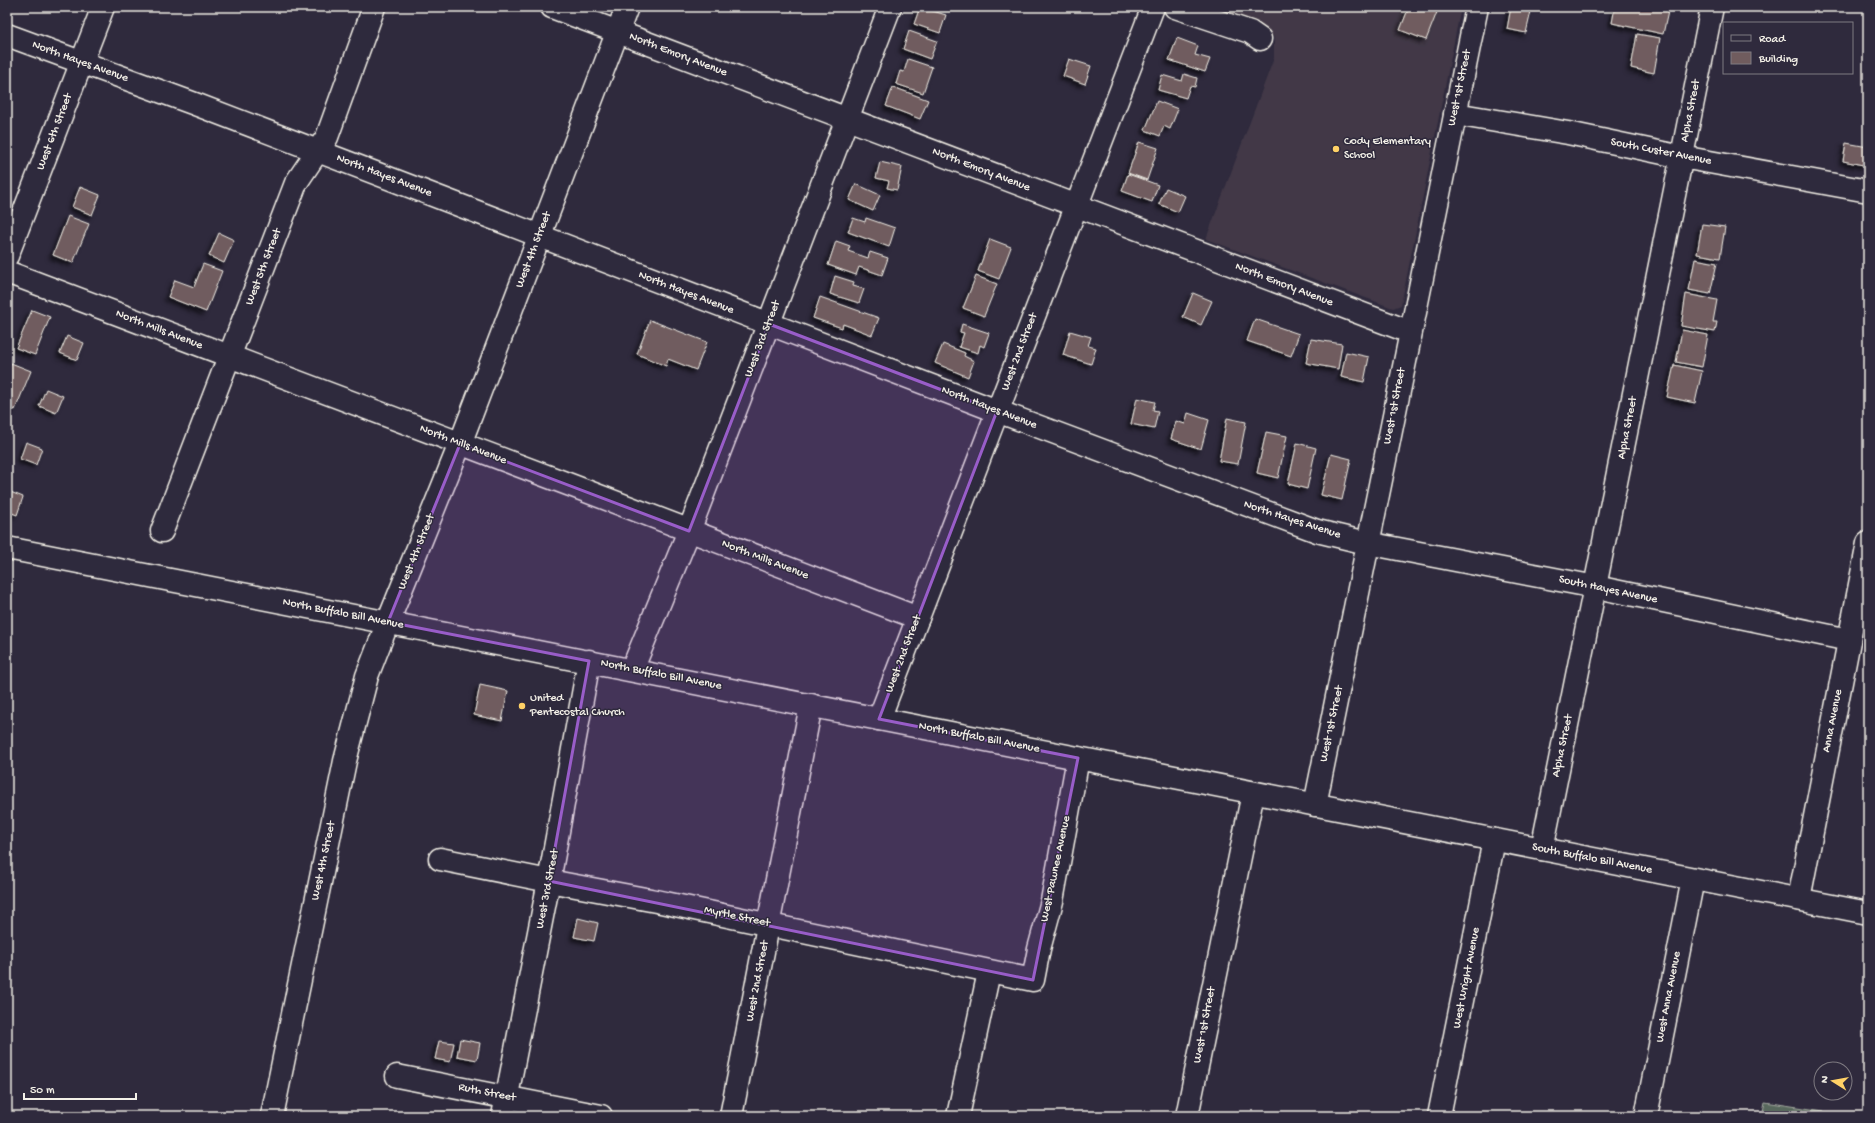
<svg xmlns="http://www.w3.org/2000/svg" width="1875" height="1123" font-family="'Gochi Hand',sans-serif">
  <defs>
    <filter id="shadow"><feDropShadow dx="-3.5" dy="3.5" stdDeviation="2" flood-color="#0009"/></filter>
  </defs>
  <rect width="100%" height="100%" fill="#2f2a3d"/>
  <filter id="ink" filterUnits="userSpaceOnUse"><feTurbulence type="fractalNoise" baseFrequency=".025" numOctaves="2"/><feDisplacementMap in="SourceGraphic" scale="8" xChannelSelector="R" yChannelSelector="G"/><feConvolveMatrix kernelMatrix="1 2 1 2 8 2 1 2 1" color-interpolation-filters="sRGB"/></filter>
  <g filter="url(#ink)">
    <polygon fill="#423947" points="1206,7 1461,7 1401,305 1393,308 1206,239 1274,58 1274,37 1265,28"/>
    <polygon fill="#59675d" stroke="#a6aca2" points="1765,1102 1824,1111 1823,1116 1762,1116"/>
    <g fill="#705c5e" stroke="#f4f1e8" filter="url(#shadow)">
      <polygon points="920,7 946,15 940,33 914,24"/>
      <polygon points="1409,7 1439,7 1426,40 1400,30"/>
      <polygon points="1511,7 1532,7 1526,33 1507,29"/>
      <polygon points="1615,7 1669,7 1663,34 1612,23"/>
      <polygon points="909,31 937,41 930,59 903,49"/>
      <polygon points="1637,34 1660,38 1654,73 1631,68"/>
      <polygon points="1177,38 1198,46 1195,55 1210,59 1205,72 1169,60"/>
      <polygon points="908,59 932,67 923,93 896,84 900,71 904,72"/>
      <polygon points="1069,59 1091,66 1085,84 1063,76"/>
      <polygon points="1184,74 1197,78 1195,87 1190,86 1186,98 1158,90 1162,75 1182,81"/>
      <polygon points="893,87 928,100 920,119 886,106"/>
      <polygon points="1157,101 1178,109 1170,129 1164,126 1160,136 1145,130"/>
      <polygon points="1139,142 1158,148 1147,180 1128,173"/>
      <polygon points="1846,143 1868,147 1868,166 1843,161"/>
      <polygon points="880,162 902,167 897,190 887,188 889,181 876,178"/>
      <polygon points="1128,174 1158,185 1152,202 1122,191"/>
      <polygon points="856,184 880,195 873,211 849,200"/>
      <polygon points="80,187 100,195 92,215 72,207"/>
      <polygon points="1166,188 1185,196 1178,212 1159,204"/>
      <polygon points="68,216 89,224 73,263 53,255"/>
      <polygon points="853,218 865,222 866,218 895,228 889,247 848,232"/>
      <polygon points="1702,224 1725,227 1720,258 1697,254"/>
      <polygon points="219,233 234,240 224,263 209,256"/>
      <polygon points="990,239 1011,247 999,279 978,271"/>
      <polygon points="836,241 850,246 848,251 868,258 870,252 888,258 882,275 859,267 856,275 828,265"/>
      <polygon points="1695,259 1717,263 1710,294 1689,290"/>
      <polygon points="203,264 222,271 206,312 168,297 175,280 194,287"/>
      <polygon points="835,276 854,282 853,286 864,289 859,303 830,294"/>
      <polygon points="976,276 997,284 984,316 963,308"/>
      <polygon points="1193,293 1212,301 1201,325 1183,317"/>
      <polygon points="1686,294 1717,300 1713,322 1717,322 1715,332 1681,326"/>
      <polygon points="820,297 879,318 872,335 843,324 842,328 813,318"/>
      <polygon points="32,310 50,317 35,355 16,348"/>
      <polygon points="1255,319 1299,334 1291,356 1247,341"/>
      <polygon points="650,320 707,342 696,370 668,359 666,366 637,354"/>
      <polygon points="962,324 989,333 984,347 980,345 978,353 959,347 964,333 960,332"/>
      <polygon points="1682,330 1708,335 1702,367 1676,362"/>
      <polygon points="1070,331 1091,337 1088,346 1096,348 1091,364 1063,355"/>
      <polygon points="67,336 84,343 77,360 60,353"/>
      <polygon points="1311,339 1342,344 1338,369 1306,363"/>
      <polygon points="943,344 965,353 964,356 974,361 968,377 935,363"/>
      <polygon points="1346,352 1369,357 1364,382 1341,377"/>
      <polygon points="11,363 31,371 15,410 7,407 7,372"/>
      <polygon points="1674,365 1702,371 1695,403 1667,397"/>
      <polygon points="46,389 63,396 56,413 39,406"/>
      <polygon points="1137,398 1155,402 1153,410 1158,411 1154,429 1131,424"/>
      <polygon points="1188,413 1209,420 1201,449 1171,439 1176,421 1185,424"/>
      <polygon points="1227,418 1246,422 1238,464 1219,461"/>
      <polygon points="1266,432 1287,436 1278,478 1257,473"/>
      <polygon points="26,442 42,448 36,465 20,459"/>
      <polygon points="1297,443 1316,448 1307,489 1288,484"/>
      <polygon points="1331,454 1351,459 1342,500 1321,495"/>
      <polygon points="8,491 23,497 17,515 7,511"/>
      <polygon points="480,685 508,691 502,721 474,715"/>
      <polygon points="578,918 598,923 594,941 574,937"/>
      <polygon points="460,1039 480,1043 477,1060 457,1056"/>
      <polygon points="439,1041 454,1043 450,1062 435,1059"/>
    </g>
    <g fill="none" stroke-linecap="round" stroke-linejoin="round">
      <g stroke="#f4f1e8" stroke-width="25">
        <g id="minor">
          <polyline points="552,7 1410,332"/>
          <polyline points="1175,7 1250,32 1260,39"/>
          <polyline points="7,35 195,104 997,411 1317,531 1367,543 1596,587 1849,640"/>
          <polyline points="1455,114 1568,133 1682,157 1868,191"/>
          <polyline points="7,256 103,7"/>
          <polyline points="7,272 573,486 918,618"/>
          <polyline points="162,531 296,183 327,137 374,7"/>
          <polyline points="632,670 689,531 890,7"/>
          <polyline points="879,719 1153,7"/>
          <polyline points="1315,805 1477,7"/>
          <polyline points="1542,849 1712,7"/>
          <polyline points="440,859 549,881 656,901 1033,980 1039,949 1052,901 1078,758"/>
          <polyline points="1799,899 1868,543"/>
          <polyline points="397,1076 601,1116"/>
          <polyline points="272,1116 345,761 367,676 388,622"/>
          <polyline points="503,1116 549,881 589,661"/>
          <polyline points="731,1116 811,705"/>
          <polyline points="958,1116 989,972"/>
          <polyline points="1187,1116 1253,793"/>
          <polyline points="1439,1116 1494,840"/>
          <polyline points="1646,1116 1693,879"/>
        </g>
      </g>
      <g stroke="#f4f1e8" stroke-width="25">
        <g id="major">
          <polyline points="7,548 1868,913"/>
          <polyline points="388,622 460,444 627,7"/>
        </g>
      </g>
      <use href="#minor" stroke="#2f2a3d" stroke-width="22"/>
      <use href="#major" stroke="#2f2a3d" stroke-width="22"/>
    </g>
  </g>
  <path fill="#995dc9" fill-opacity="0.2" stroke="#995dc9" stroke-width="3" stroke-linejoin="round" d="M769 324 997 411 879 719 1078 758 1033 980 549 881 589 661 388 622 460 444 689 531Z"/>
  <g fill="#ffd166" stroke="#2f2a3d" stroke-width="1.5">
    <circle cx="1336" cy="149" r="4"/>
    <circle cx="522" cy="706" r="4"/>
  </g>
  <g text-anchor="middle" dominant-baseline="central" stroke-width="3" stroke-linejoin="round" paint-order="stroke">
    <g font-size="12" fill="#f4f1e8" stroke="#2f2a3d">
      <text transform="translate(678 55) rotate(21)">North Emory Avenue</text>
      <text transform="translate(80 62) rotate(20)">North Hayes Avenue</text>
      <text transform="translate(1460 88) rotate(-78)">West 1st Street</text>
      <text transform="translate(1691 111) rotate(-79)">Alpha Street</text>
      <text transform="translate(55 132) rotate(-69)">West 6th Street</text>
      <text transform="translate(1661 152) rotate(11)">South Custer Avenue</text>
      <text transform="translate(981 170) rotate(21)">North Emory Avenue</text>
      <text transform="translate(384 176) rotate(21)">North Hayes Avenue</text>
      <text transform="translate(534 250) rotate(-69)">West 4th Street</text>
      <text transform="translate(264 267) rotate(-69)">West 5th Street</text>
      <text transform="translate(1284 285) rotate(21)">North Emory Avenue</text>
      <text transform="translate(686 293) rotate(21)">North Hayes Avenue</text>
      <text transform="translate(159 330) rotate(21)">North Mills Avenue</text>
      <text transform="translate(763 339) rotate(-69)">West 3rd Street</text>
      <text transform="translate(1020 352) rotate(-69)">West 2nd Street</text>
      <text transform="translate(1395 406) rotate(-79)">West 1st Street</text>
      <text transform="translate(989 408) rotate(21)">North Hayes Avenue</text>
      <text transform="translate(1628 428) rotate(-79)">Alpha Street</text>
      <text transform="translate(463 445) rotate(21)">North Mills Avenue</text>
      <text transform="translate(1292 520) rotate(18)">North Hayes Avenue</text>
      <text transform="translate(417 552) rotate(-68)">West 4th Street</text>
      <text transform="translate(765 560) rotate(21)">North Mills Avenue</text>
      <text transform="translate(1608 590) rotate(12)">South Hayes Avenue</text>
      <text transform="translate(343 614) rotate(11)">North Buffalo Bill Avenue</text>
      <text transform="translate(904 654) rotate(-69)">West 2nd Street</text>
      <text transform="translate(661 675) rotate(11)">North Buffalo Bill Avenue</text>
      <text transform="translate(1833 721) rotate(-79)">Anna Avenue</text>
      <text transform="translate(1332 724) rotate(-78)">West 1st Street</text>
      <text transform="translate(979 738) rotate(11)">North Buffalo Bill Avenue</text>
      <text transform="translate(1563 746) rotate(-78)">Alpha Street</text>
      <text transform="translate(1592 859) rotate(11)">South Buffalo Bill Avenue</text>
      <text transform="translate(324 861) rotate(-78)">West 4th Street</text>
      <text transform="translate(1056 869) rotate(-78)">West Pawnee Avenue</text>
      <text transform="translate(548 889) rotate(-79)">West 3rd Street</text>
      <text transform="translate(737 917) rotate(12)">Myrtle Street</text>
      <text transform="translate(1467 978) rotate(-79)">West Wright Avenue</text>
      <text transform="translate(758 981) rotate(-79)">West 2nd Street</text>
      <text transform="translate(1669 997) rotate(-79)">West Anna Avenue</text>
      <text transform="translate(1205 1025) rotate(-79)">West 1st Street</text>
      <text transform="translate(487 1093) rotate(11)">Ruth Street</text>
    </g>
    <g font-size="12" fill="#f4f1e8" stroke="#2f2a3d" text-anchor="start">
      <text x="1344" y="142">Cody Elementary<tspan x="1344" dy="14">School</tspan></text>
      <text x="530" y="699">United<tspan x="530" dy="14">Pentecostal Church</tspan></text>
    </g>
  </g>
  <rect width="1875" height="1123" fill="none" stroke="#2f2a3d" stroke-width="24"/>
  <rect x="12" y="12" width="1851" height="1099" fill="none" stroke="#f4f1e8" stroke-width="1.5" filter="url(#ink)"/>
  <rect x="1723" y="22" width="130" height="52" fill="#2f2a3d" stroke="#7e7a81"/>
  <rect x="1731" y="35" width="20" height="6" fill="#2f2a3d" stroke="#7e7a81"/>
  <text x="1759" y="42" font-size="12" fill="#f4f1e8">Road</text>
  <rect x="1731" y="52" width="20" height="12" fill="#705c5e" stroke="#7e7a81"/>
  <text x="1759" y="62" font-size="12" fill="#f4f1e8">Building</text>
  <g transform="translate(1833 1081) rotate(281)"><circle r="19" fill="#2f2a3d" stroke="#7e7a81"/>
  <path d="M0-3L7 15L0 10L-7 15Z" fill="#ffd166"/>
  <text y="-6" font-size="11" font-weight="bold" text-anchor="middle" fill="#f4f1e8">N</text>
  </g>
  <path d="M24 1093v6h112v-6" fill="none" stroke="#f4f1e8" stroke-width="2"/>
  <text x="30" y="1093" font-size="12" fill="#f4f1e8" stroke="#2f2a3d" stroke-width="3" paint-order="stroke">50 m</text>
</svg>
